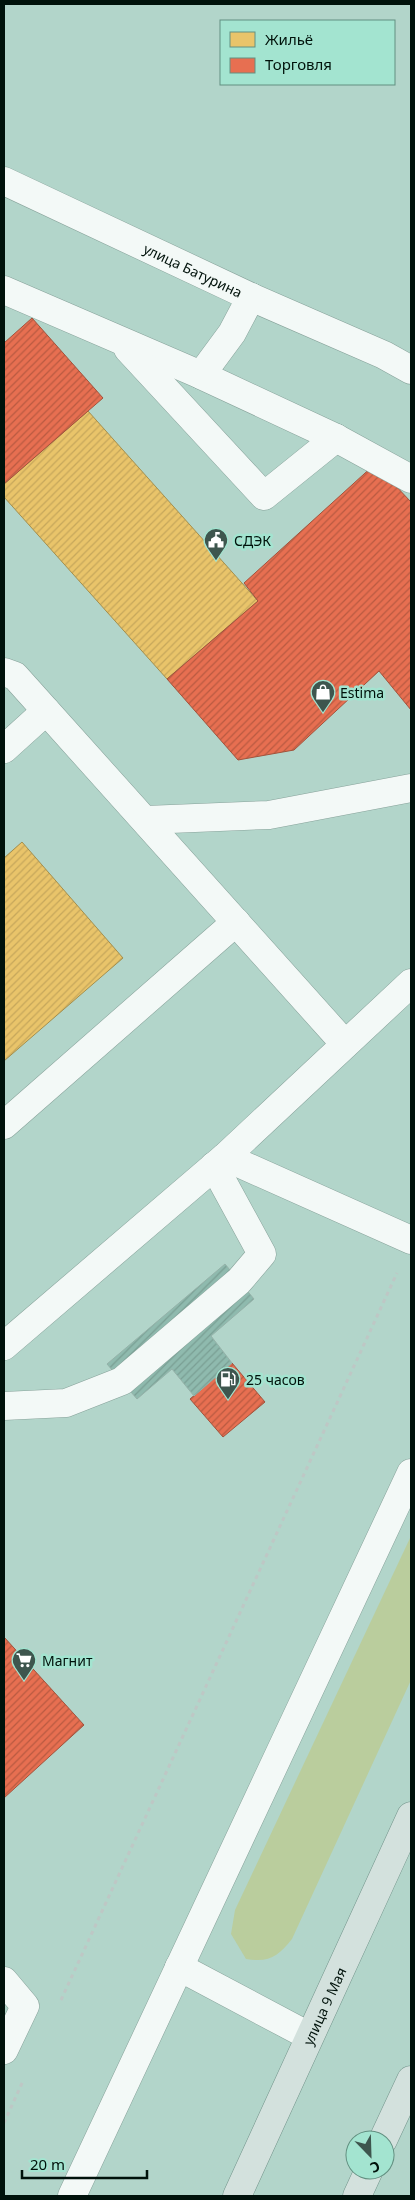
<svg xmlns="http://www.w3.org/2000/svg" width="415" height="2200" font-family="'Noto Sans',sans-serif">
  <defs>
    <pattern id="homes-hatch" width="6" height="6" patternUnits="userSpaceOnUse" patternTransform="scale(1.25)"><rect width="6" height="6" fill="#e9c46a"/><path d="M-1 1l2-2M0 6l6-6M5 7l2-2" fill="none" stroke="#c6a75b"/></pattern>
    <pattern id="shops-hatch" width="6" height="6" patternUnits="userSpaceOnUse" patternTransform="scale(1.25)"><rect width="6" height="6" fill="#e76f51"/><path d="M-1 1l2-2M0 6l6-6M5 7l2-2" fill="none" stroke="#b95a41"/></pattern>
    <pattern id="building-hatch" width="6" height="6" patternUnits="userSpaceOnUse" patternTransform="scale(1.25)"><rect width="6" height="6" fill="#8fbaae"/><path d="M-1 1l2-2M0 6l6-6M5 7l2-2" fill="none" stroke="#7a9f94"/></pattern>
  </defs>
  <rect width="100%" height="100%" fill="#b2d5ca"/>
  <path fill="#bacd9d" d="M411 1536V1680L292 1939C278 1956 270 1963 246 1959L231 1934 235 1910Z"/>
  <g fill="url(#homes-hatch)" stroke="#a38f4e">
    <polygon points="88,411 258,601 167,679 4,497 4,484"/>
    <polygon points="22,842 123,958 4,1061 4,858"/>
  </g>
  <g fill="url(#shops-hatch)" stroke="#a2533c">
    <polygon points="32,318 103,398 4,484 4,343"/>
    <polygon points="375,464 411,502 411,710 379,671 294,750 238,760 167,679 258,601 244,583"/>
    <polygon points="232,1363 265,1402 223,1437 190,1399"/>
    <polygon points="4,1637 84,1725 4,1798"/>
  </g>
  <polygon fill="url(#building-hatch)" stroke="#95b2a9" points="225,1264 254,1299 211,1336 232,1363 194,1396 172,1369 137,1399 107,1364"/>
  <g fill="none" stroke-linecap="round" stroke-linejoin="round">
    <g stroke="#87a29a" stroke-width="29">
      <g id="minor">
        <path id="s1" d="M4 181 251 297 384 355 411 370"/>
        <polyline points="4,290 201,375 336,438 411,479"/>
        <polyline points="128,349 264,496 336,438"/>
        <polyline points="201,375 232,333 251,297"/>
        <polyline points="4,672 15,676 345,1044"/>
        <polyline points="4,749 46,711"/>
        <polyline points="146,820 269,815 411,788"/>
        <polyline points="4,1125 236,922"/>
        <polyline points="225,1157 411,1240"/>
        <polyline points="4,1346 225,1157 411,983"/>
        <polyline points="4,1406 66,1403 122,1381 239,1281 262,1254 214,1166"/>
        <polyline points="179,1967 309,2036"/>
        <polyline points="4,1981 25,2006 4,2050"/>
        <polyline points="72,2196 411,1473"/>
      </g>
    </g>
    <g stroke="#73948b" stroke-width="29">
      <g id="major">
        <polyline points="383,2140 411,2080"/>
        <path id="s2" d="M237 2196 411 1816"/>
        <polyline points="357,2196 369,2170"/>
      </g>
    </g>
    <g stroke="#bec7c5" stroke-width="3" stroke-dasharray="4 4" stroke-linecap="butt">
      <polyline points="61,2000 397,1273"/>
      <polyline points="4,2123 23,2081"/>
    </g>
    <use href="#minor" stroke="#f3f9f7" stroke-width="28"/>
    <use href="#major" stroke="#d3e1dd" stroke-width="28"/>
  </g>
  <defs>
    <g id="civic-pin" transform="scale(1.25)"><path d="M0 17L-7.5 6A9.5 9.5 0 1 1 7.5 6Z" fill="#3e564e" stroke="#a3e4d0"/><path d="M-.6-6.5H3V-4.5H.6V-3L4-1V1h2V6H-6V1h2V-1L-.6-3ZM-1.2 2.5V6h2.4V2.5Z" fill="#fff"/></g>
    <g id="shop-pin" transform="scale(1.25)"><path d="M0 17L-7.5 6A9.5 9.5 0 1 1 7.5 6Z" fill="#3e564e" stroke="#a3e4d0"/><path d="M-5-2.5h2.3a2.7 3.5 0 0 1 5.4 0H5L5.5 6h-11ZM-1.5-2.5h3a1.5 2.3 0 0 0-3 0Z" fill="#fff"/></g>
    <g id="fuel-pin" transform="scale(1.25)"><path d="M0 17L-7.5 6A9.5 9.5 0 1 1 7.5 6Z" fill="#3e564e" stroke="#a3e4d0"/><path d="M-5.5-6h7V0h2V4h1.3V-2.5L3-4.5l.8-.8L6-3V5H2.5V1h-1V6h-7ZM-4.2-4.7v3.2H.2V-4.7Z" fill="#fff"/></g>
    <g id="supermarket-pin" transform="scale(1.25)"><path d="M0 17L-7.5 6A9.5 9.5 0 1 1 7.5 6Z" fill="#3e564e" stroke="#a3e4d0"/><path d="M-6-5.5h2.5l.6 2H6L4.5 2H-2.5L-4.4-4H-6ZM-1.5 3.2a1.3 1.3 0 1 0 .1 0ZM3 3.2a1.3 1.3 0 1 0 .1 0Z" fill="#fff"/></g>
  </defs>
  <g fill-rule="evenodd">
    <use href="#civic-pin" x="216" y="540"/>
    <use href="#shop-pin" x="323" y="692"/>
    <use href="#fuel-pin" x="228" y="1379"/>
    <use href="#supermarket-pin" x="24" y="1660"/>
  </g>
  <g text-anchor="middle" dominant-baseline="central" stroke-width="5" stroke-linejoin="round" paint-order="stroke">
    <g font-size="14" fill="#00120b" stroke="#a3e4d0">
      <text stroke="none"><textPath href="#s1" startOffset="209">улица Батурина</textPath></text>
      <text stroke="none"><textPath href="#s2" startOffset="209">улица 9 Мая</textPath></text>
    </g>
    <g font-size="14" fill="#00120b" stroke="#a3e4d0" text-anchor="start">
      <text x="234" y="540">СДЭК</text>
      <text x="340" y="692">Estima</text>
      <text x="246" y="1379">25 часов</text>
      <text x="42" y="1660">Магнит</text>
    </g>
  </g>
  <rect width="415" height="2200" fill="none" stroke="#00120b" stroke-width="10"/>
  <rect x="220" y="20" width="175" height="65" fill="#a3e4d0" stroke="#629081"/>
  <rect x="230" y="32" width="25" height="15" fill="#e9c46a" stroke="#629081"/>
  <text x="265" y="45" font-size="15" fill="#00120b">Жильё</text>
  <rect x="230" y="58" width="25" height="15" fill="#e76f51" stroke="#629081"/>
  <text x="265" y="70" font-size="15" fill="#00120b">Торговля</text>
  <g transform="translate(370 2155) rotate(157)"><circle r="24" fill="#a3e4d0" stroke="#629081"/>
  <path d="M0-4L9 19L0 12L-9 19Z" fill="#3e564e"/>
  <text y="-8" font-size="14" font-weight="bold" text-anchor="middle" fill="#00120b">С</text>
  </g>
  <path d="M22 2170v8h125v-8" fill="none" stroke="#00120b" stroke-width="2.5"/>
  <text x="30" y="2170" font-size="15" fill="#00120b" stroke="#a3e4d0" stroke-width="4" paint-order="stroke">20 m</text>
</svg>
